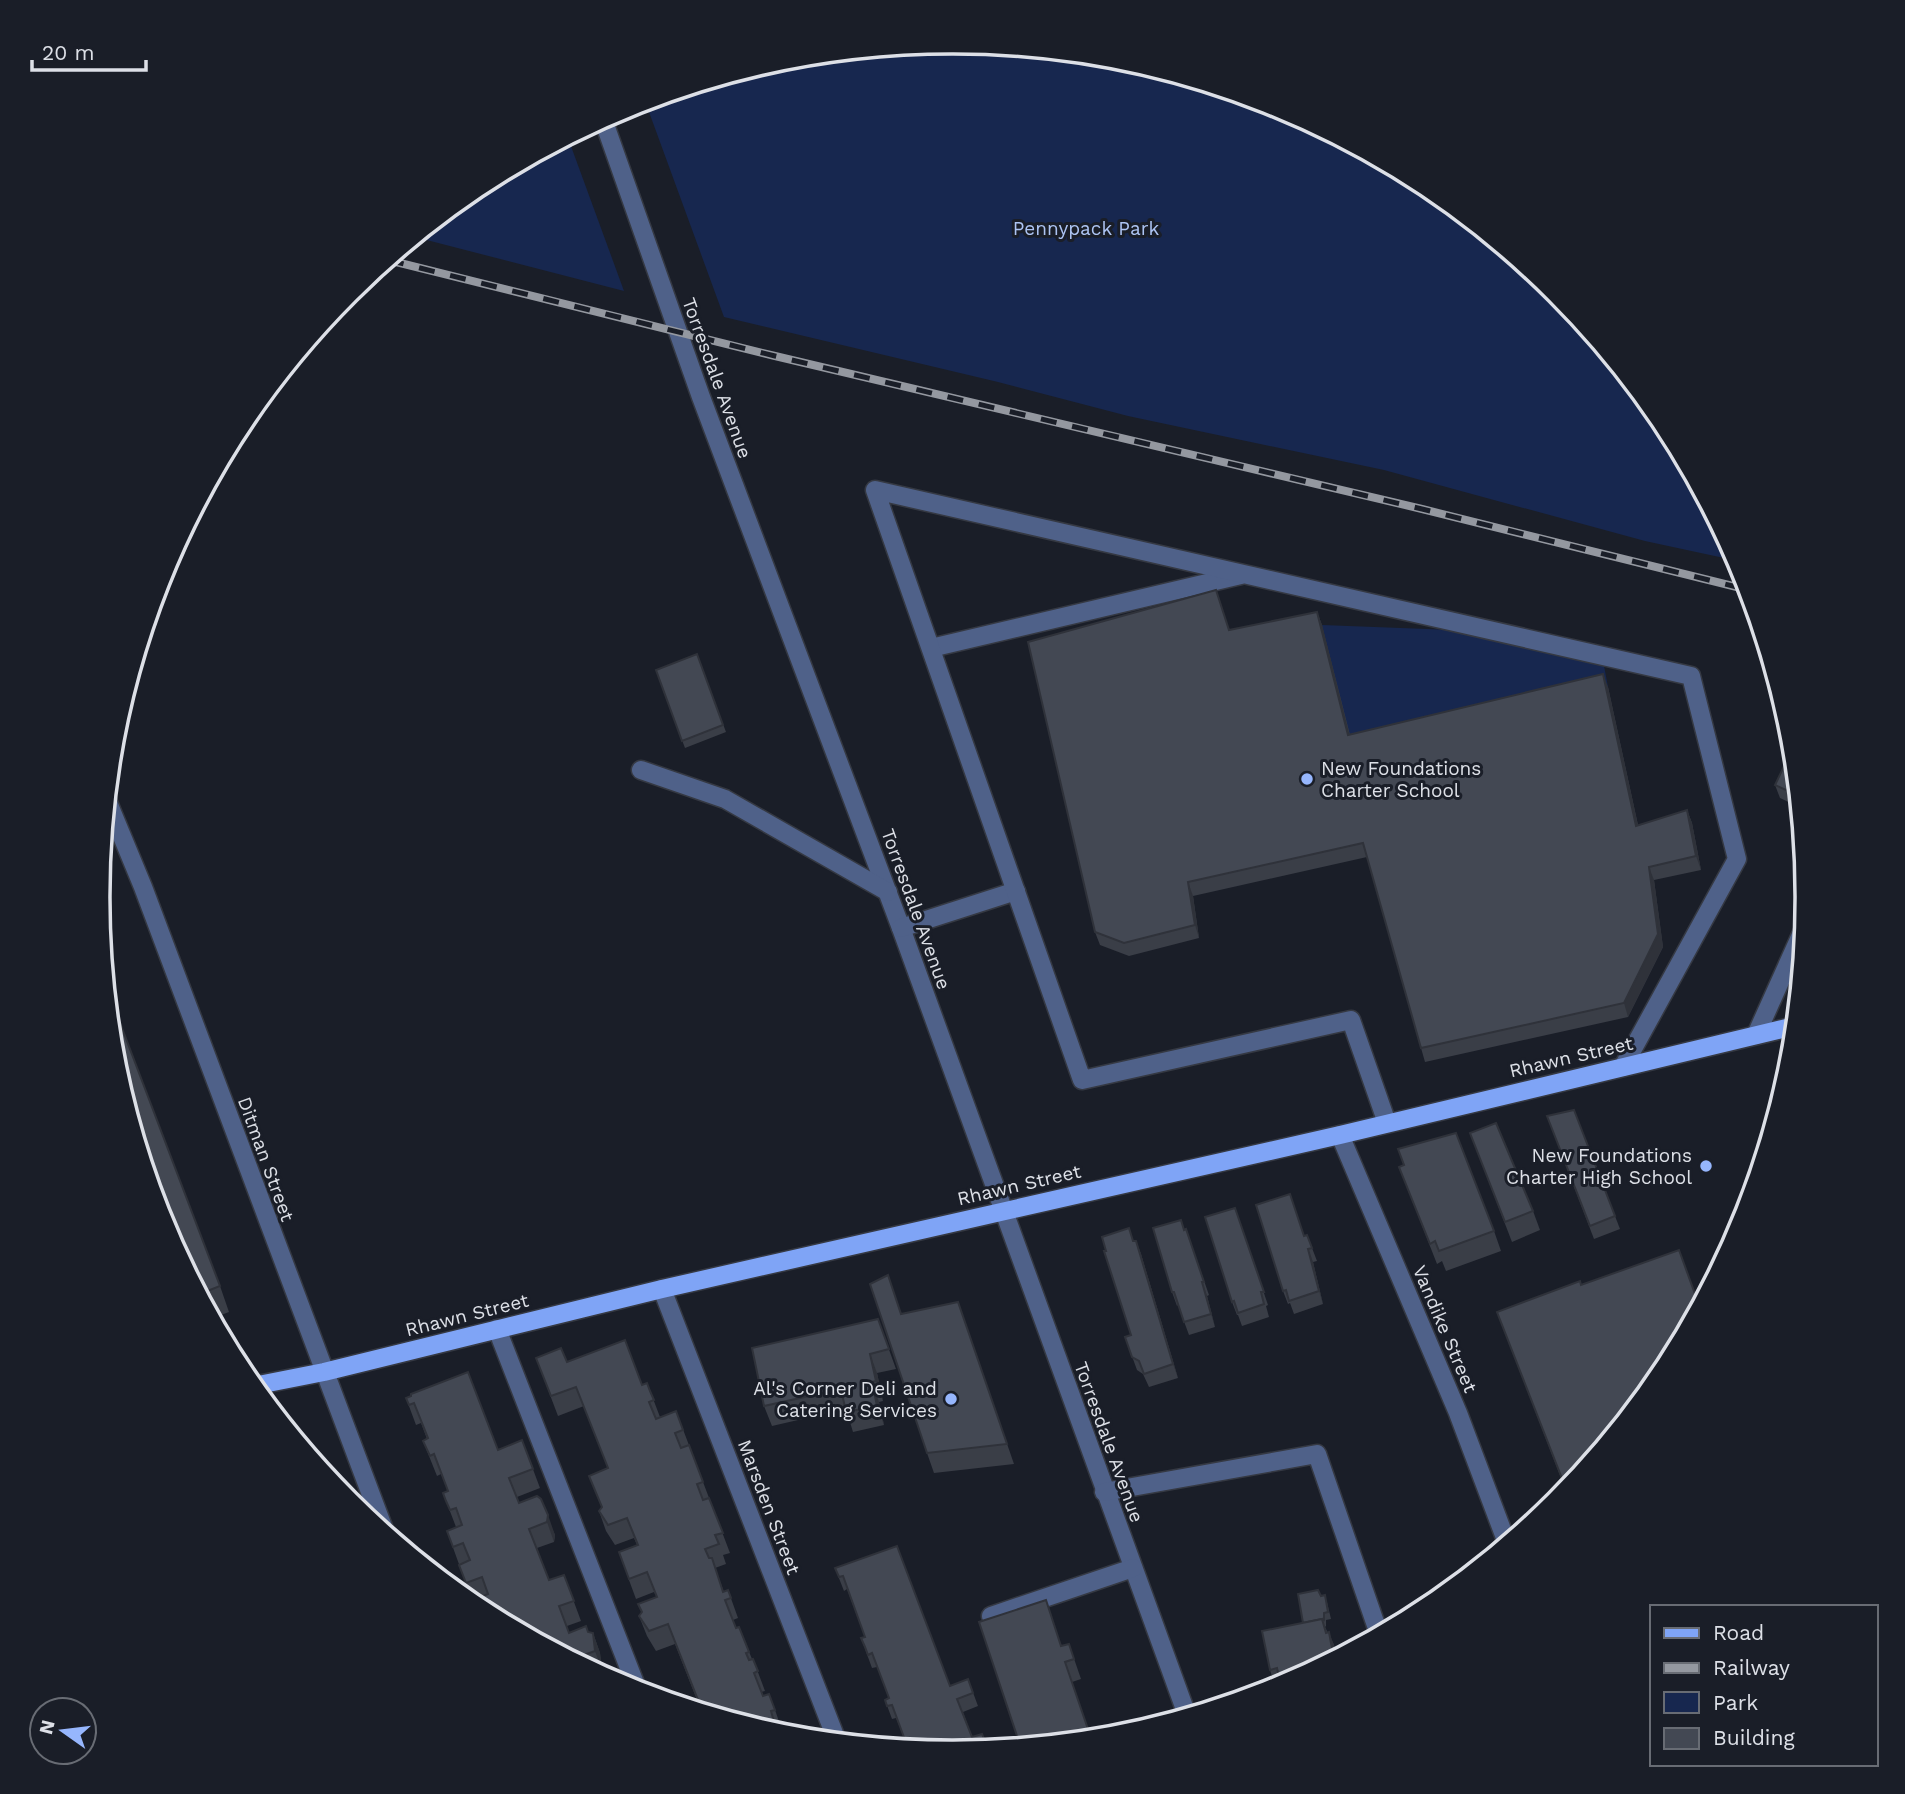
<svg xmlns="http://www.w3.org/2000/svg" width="1905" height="1794" font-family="'Work Sans',sans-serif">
  <rect width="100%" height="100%" fill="#1a1e28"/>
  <g fill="#17274f">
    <polygon points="953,42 1120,59 1280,107 1428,186 1557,293 1664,422 1738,561 1645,541 1384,470 1128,416 998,382 724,317 645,101 786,58"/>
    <polygon points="568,138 624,291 415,237 478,186"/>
    <polygon points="1322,625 1531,633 1601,650 1608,687 1353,749"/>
  </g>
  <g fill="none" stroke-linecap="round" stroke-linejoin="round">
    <g stroke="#353943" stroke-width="21">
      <g id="minor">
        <polyline points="603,119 701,397 901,928 1187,1715"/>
        <polyline points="931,648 1241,575"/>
        <polyline points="641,770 725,799 888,892"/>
        <polyline points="107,800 143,887 385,1532"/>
        <polyline points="901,928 1016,891"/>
        <polyline points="1756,1035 1805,926"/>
        <polyline points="1387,1123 1351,1020 1082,1080 875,490 1691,676 1737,859 1623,1067"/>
        <polyline points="1340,1135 1458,1413 1507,1543"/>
        <polyline points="662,1289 837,1741"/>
        <polyline points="497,1329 638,1691"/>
        <polyline points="1104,1492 1317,1454 1379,1634"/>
        <polyline points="991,1616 1133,1568"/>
      </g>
    </g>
    <g stroke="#353943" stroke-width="21">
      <polyline id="major" points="253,1386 324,1372 662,1289 1340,1135 1795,1026"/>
    </g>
    <use href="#minor" stroke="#4f6189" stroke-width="18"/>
    <use href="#major" stroke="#7fa4f6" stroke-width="18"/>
    <g stroke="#9498a0" stroke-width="8">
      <polyline id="rail" points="388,260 775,356 1422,509 1749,590"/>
    </g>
    <use href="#rail" stroke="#1a1e28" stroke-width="5" stroke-dasharray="16" stroke-linecap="butt"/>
  </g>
  <g fill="#3a3e47">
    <polygon points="1317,612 1322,625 1350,735 1608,687 1638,825 1687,810 1692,823 1701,870 1654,880 1663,947 1628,1017 1425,1062 1421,1048 1367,857 1193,896 1199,938 1129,956 1100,945 1095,932 1229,630"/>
    <polygon points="697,654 726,732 685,748 656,670"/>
    <polygon points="1794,758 1799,807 1780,798 1775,785"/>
    <polygon points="1574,1110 1620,1229 1594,1239 1547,1116"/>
    <polygon points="1470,1133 1533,1211 1540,1230 1512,1242"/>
    <polygon points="1399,1167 1494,1231 1501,1251 1446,1271 1442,1261 1437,1264"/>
    <polygon points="1235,1208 1268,1305 1266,1306 1269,1317 1242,1326 1238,1315 1237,1315 1232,1302"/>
    <polygon points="162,1224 220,1286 229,1312 213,1318"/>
    <polygon points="1186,1229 1209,1295 1207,1296 1215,1327 1189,1335 1178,1305 1177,1306 1172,1292 1184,1230"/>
    <polygon points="1307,1235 1317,1261 1313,1262 1323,1304 1294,1314 1290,1303 1288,1304 1283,1291 1304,1236"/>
    <polygon points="1133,1241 1136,1241 1141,1254 1178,1378 1149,1387 1143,1374 1137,1370 1125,1337 1131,1335"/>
    <polygon points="1581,1285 1663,1372 1566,1491 1497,1312"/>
    <polygon points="958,1302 1014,1464 934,1473 927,1453"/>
    <polygon points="878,1319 896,1369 877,1373 883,1401 879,1402 884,1425 853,1432 846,1409 772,1426 764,1406"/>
    <polygon points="536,1358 567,1362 642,1385 647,1383 660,1417 676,1411 730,1553 723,1555 726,1564 715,1568 724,1592 728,1590 738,1618 733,1620 736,1628 739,1627 752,1659 753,1659 765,1691 761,1692 763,1696 775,1710 782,1730 778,1731 779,1734 701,1710 675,1644 656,1651 647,1636 639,1616 657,1598 654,1592 636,1599 626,1572 637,1545 634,1538 615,1545 606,1531 599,1511 601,1508 608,1468 584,1406 558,1416"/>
    <polygon points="406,1398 498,1450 522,1440 540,1488 517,1497 519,1503 537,1496 555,1535 554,1542 537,1548 549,1580 564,1575 581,1621 567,1626 569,1633 588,1632 593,1633 600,1653 602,1671 598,1672 490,1615 484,1598 473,1603 447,1531 456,1527 443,1493 448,1491 441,1474 437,1476 423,1441 427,1439 421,1423 416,1425"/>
    <polygon points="835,1568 950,1686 968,1679 978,1706 963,1712 972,1737 982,1734 988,1748 952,1752 905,1740 896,1718 892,1719 885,1700 889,1698 877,1667 872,1668 861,1638 865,1637 847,1589 844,1591"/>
    <polygon points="1321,1596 1327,1602 1331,1619 1326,1620 1326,1626 1325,1627 1334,1645 1280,1682 1274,1683 1270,1670 1303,1623"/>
    <polygon points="1069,1644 1081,1679 1072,1682 1020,1745 1062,1646"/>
  </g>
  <g fill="#2f323a">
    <polygon points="1317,612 1322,625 1353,749 1348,735"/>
    <polygon points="1603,674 1608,687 1641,839 1636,826"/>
    <polygon points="1687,810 1692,823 1701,870 1696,856"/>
    <polygon points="1649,867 1654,880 1663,947 1628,1017 1624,1003"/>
    <polygon points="1188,882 1193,896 1199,938 1195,925"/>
    <polygon points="1136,1241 1141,1254 1178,1378 1173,1364"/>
    <polygon points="1308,1249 1313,1262 1323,1304 1319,1291"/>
    <polygon points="1202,1282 1207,1296 1215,1327 1211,1314"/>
    <polygon points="870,1354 877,1373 883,1401 876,1381"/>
    <polygon points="872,1382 879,1402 884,1425 877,1406"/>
    <polygon points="548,1515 555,1535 554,1542 547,1522"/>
    <polygon points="1329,1632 1334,1645 1336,1657 1335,1658"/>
    <polygon points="593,1633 600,1653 602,1671 595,1651"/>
  </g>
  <g fill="#434853" stroke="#2f323a" stroke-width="2">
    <polygon points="1216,590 1229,630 1317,612 1348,735 1603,674 1636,826 1687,810 1696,856 1649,867 1658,934 1624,1003 1421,1048 1363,843 1188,882 1195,925 1124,943 1095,932 1028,642"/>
    <polygon points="697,654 723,725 682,741 656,670"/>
    <polygon points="1789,756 1794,758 1797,795 1775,785"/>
    <polygon points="106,986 220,1286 200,1294 162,1224 114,1063"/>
    <polygon points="1574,1110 1615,1216 1590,1226 1547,1116"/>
    <polygon points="1496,1123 1533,1211 1505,1222 1470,1133"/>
    <polygon points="1456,1133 1494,1231 1439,1251 1435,1241 1430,1244 1399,1167 1404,1165 1398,1149"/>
    <polygon points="1290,1194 1304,1236 1307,1235 1312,1248 1308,1249 1319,1291 1289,1301 1286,1290 1283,1291 1256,1205"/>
    <polygon points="1235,1208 1264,1292 1261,1292 1264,1304 1238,1313 1234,1301 1232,1302 1205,1217"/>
    <polygon points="1181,1220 1184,1230 1186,1229 1204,1282 1202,1282 1211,1314 1184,1322 1174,1292 1172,1292 1153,1228"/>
    <polygon points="1129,1228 1133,1241 1136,1241 1173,1364 1144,1374 1139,1361 1132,1357 1125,1337 1131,1335 1104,1251 1106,1251 1102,1237"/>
    <polygon points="1679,1250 1699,1305 1663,1372 1579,1475 1563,1481 1497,1312 1580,1281 1581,1285"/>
    <polygon points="888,1275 901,1314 958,1302 1007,1444 927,1453 870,1284"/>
    <polygon points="878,1319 889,1349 870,1354 876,1381 872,1382 877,1406 846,1412 841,1389 764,1406 752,1348"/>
    <polygon points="625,1340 642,1385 647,1383 650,1391 654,1400 649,1402 656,1419 676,1411 683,1430 675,1433 681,1448 689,1445 703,1482 697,1484 703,1500 709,1498 723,1533 715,1535 719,1544 705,1549 709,1558 712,1558 723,1592 728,1590 731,1598 725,1600 736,1628 739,1627 749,1652 746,1653 749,1660 753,1659 758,1671 754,1673 763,1696 769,1694 775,1710 771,1711 777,1733 702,1710 668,1624 649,1631 639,1616 642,1612 638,1604 657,1597 647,1572 629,1579 619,1552 638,1545 627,1518 608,1525 599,1511 602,1507 589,1476 608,1468 576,1387 551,1396 536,1358 561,1348 567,1362"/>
    <polygon points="468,1372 498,1450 522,1440 533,1469 509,1478 519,1503 537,1496 541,1499 548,1515 547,1522 529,1529 549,1580 564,1575 574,1601 559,1606 569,1633 586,1626 588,1632 593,1633 595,1651 578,1657 581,1663 498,1619 495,1610 490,1612 483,1596 488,1594 482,1577 466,1583 459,1565 470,1560 463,1543 453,1547 447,1531 462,1525 456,1508 450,1510 446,1501 443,1493 448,1491 434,1454 430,1456 423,1441 428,1438 414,1403 409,1405 406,1398 411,1396 411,1394"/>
    <polygon points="897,1546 950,1686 968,1679 973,1693 957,1699 972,1737 982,1734 987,1747 980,1749 952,1752 904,1747 902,1742 905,1740 892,1705 887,1706 885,1700 889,1698 872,1653 868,1655 865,1647 861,1638 865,1637 843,1576 839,1577 835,1568"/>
    <polygon points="1318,1590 1321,1596 1325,1595 1328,1612 1324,1613 1324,1620 1322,1619 1303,1623 1298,1594"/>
    <polygon points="1046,1600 1061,1646 1069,1644 1074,1659 1065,1662 1091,1738 1020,1745 979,1622"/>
    <polygon points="1322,1619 1326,1633 1329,1632 1333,1654 1340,1653 1340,1654 1281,1686 1277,1668 1270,1670 1262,1631"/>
  </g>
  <g fill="#96b6fd" stroke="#1a1e28" stroke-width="2.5">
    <circle cx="1307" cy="779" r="7"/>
    <circle cx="1706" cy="1166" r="7"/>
    <circle cx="951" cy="1399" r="7"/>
  </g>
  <g text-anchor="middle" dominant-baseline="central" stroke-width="6" stroke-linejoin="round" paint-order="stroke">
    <g font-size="19" fill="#adc4f3" stroke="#1a1e28">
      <text x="1086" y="228">Pennypack Park</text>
    </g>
    <g font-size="19" fill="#dde0e7" stroke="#1a1e28">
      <text transform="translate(717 378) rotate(70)">Torresdale Avenue</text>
      <text transform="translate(916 909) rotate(70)">Torresdale Avenue</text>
      <text transform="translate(1571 1057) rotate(-13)">Rhawn Street</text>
      <text transform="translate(266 1159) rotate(70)">Ditman Street</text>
      <text transform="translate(1019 1185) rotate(-13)">Rhawn Street</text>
      <text transform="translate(467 1315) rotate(-14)">Rhawn Street</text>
      <text transform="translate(1445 1329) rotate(67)">Vandike Street</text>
      <text transform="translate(1109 1442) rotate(70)">Torresdale Avenue</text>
      <text transform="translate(769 1507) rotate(69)">Marsden Street</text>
    </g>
    <g font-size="19" fill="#dde0e7" stroke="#1a1e28" text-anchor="end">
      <text x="1321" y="768" text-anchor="start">New Foundations<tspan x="1321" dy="22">Charter School</tspan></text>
      <text x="1692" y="1155">New Foundations<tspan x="1692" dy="22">Charter High School</tspan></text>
      <text x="937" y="1388">Al's Corner Deli and<tspan x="937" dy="22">Catering Services</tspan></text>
    </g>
  </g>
  <path d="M0 0H1905V1794H0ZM952 54H953A842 842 0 0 1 1795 896V898A842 842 0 0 1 953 1740H952A842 842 0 0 1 110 898V896A842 842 0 0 1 952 54Z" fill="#1a1e28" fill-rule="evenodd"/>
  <path fill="none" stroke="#dde0e7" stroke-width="3.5" d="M952 54H953A842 842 0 0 1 1795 896V898A842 842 0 0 1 953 1740H952A842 842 0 0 1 110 898V896A842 842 0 0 1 952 54Z"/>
  <rect x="1650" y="1605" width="228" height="161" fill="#1a1e28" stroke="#686c74" stroke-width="2"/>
  <rect x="1664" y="1628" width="35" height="10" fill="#7fa4f6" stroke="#686c74" stroke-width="2"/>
  <text x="1713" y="1640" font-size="21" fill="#dde0e7">Road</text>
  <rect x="1664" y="1663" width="35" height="10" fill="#9498a0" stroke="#686c74" stroke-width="2"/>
  <text x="1713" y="1675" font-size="21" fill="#dde0e7">Railway</text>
  <rect x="1664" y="1692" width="35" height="21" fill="#17274f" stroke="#686c74" stroke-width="2"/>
  <text x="1713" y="1710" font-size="21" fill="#dde0e7">Park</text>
  <rect x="1664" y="1728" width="35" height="21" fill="#434853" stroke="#686c74" stroke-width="2"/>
  <text x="1713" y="1745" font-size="21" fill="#dde0e7">Building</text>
  <g transform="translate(63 1731) rotate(284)"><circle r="33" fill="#1a1e28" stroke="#686c74" stroke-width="2"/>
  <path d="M0-5L12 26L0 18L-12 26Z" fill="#96b6fd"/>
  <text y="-10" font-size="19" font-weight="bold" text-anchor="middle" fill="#dde0e7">N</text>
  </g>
  <path d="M32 60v10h114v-10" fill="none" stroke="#dde0e7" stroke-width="3.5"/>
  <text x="42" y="60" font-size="21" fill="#dde0e7" stroke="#1a1e28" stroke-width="5" paint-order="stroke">20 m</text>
</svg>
